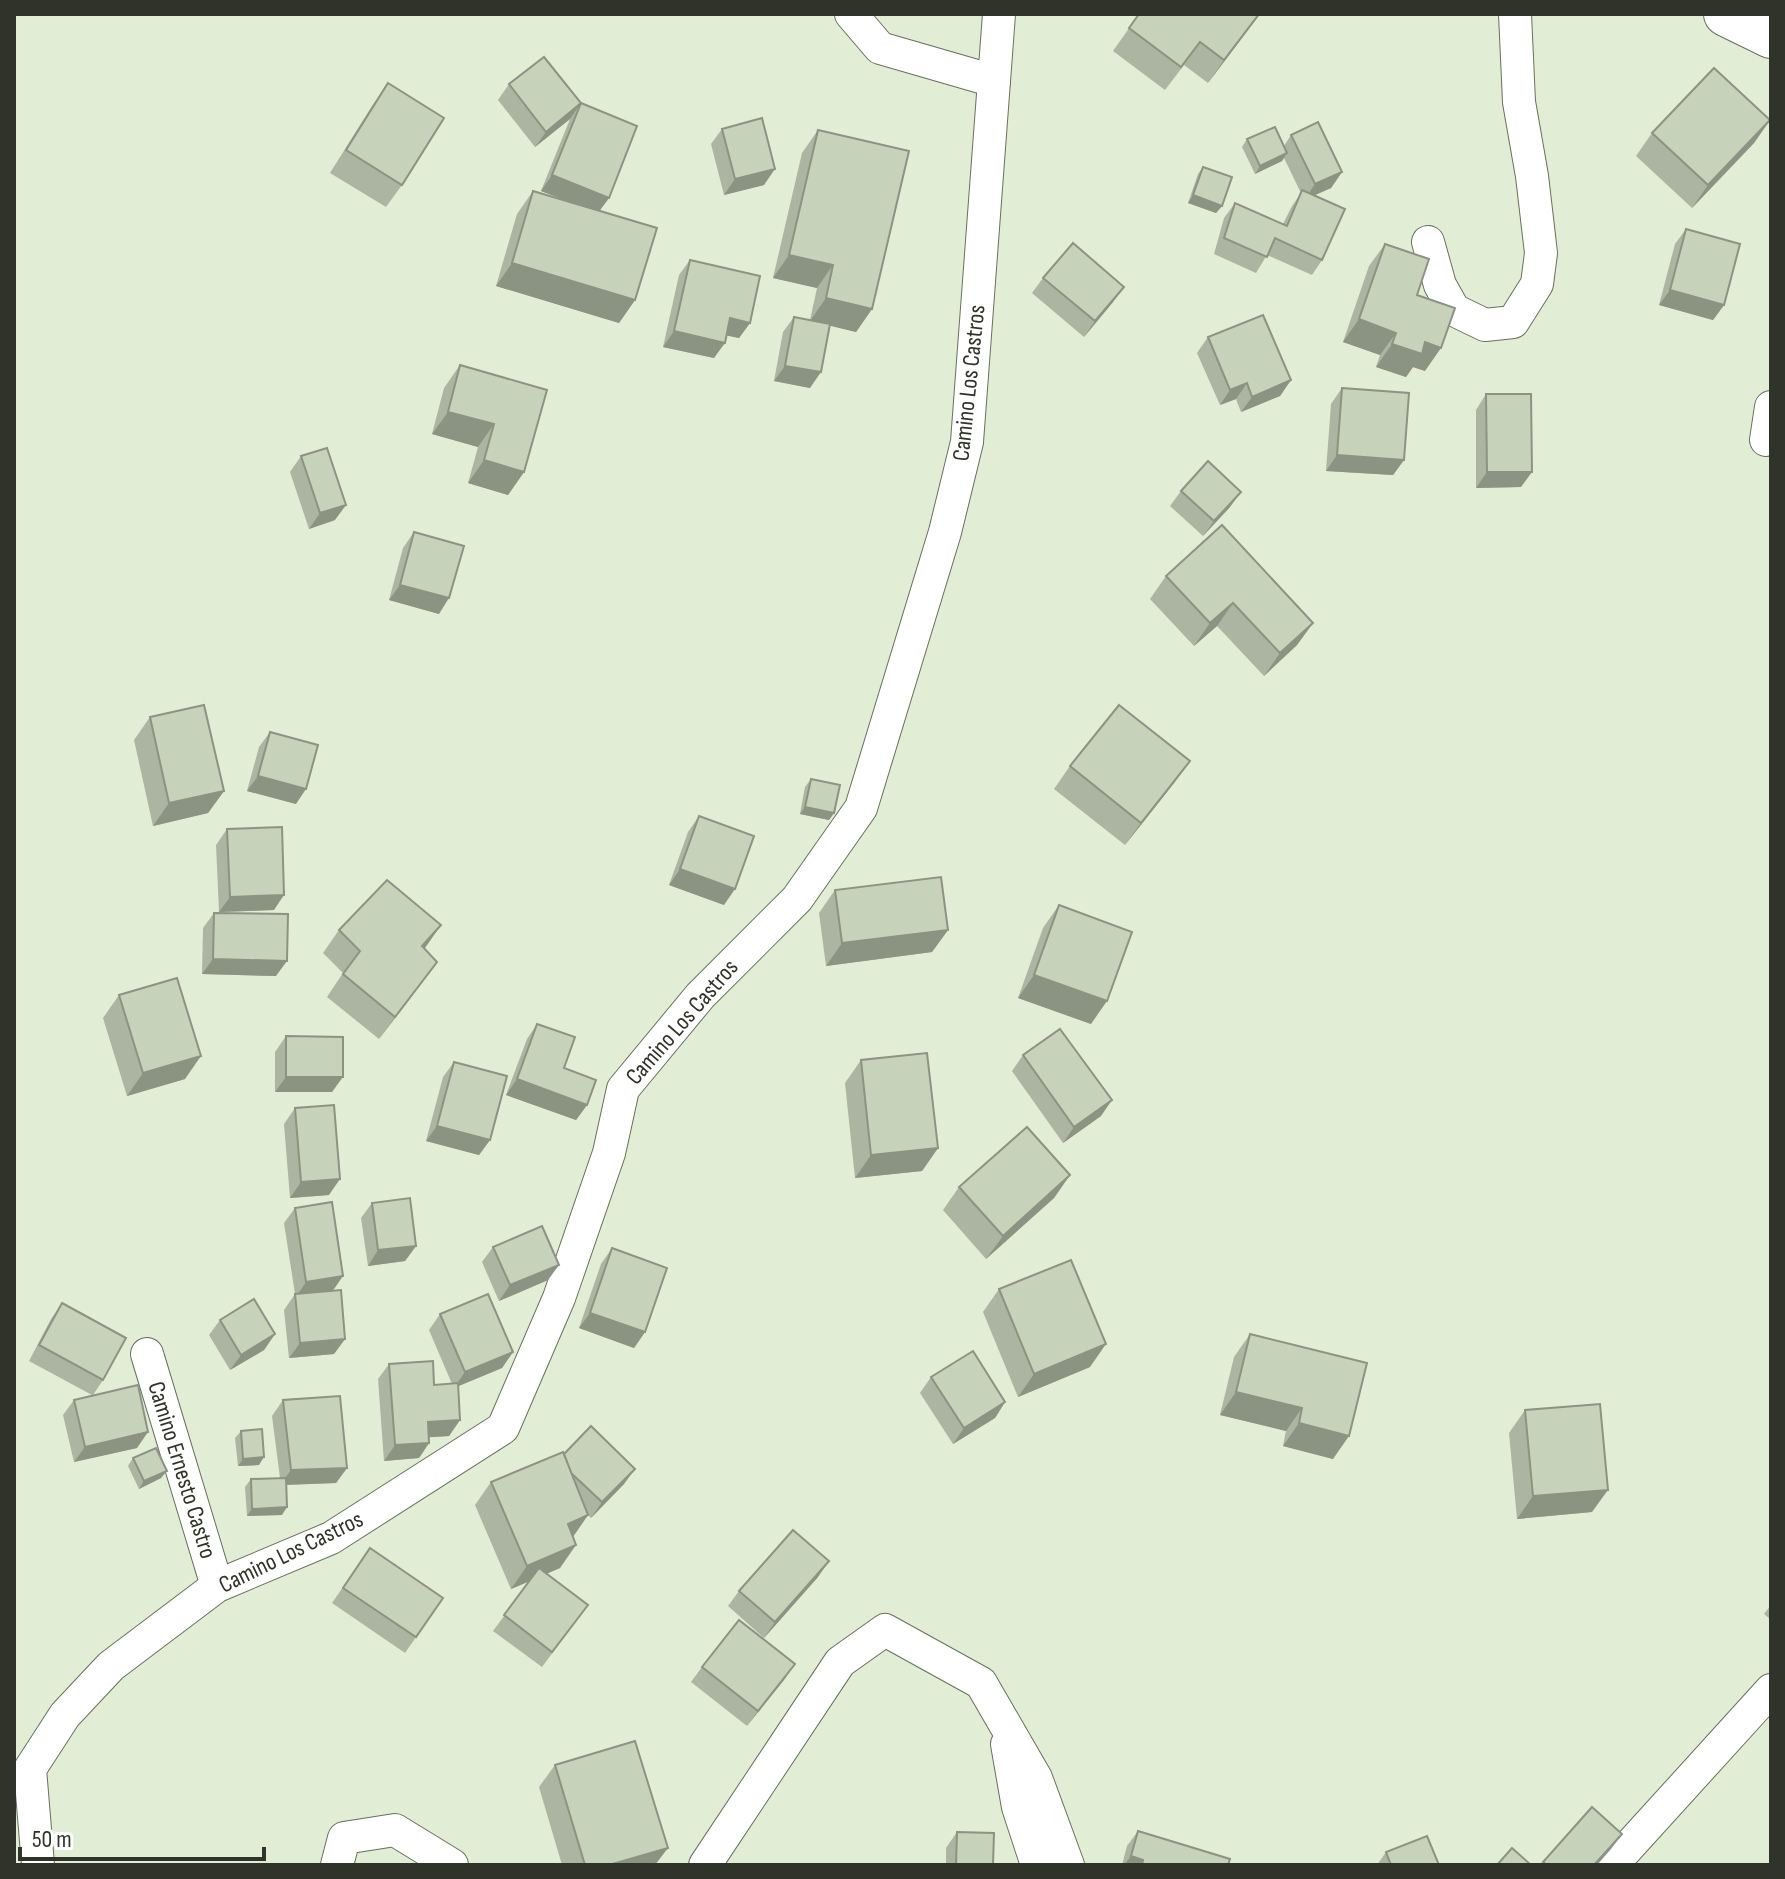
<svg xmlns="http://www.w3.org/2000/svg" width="1785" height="1879" font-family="'Sofia Sans Condensed',sans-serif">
  <rect width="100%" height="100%" fill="#e2edd5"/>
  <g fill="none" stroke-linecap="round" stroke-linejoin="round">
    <g stroke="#67715c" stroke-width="34">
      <g id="street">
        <polyline points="851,14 880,48 994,81"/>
        <polyline points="1428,242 1440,285 1454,310 1485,325 1513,322 1537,284 1541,253 1532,176 1519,102 1515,14"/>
        <polyline points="1766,440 1771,407"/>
        <polyline points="147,1354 217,1586"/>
        <polyline points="1007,1744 1018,1807 1037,1865"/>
        <polyline points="38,1865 30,1769 65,1715 111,1666 217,1586 331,1538 503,1428 559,1298 609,1153 623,1089 700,996 797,899 861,808 945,532 967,442 999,14"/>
        <polyline points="337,1865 344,1838 395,1830 452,1865"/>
        <polyline points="705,1865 840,1662 885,1630 981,1683 1036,1778 1068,1865"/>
        <polyline points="1612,1865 1771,1690"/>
      </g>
    </g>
    <g stroke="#67715c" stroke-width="46">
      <polyline id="secondary" points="1726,14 1771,36"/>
    </g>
    <use href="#street" stroke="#fff" stroke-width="32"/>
    <use href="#secondary" stroke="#fff" stroke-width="44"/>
  </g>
  <g fill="#abb5a1">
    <polygon points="1139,14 1260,14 1208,83 1184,65 1165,90 1113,51"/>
    <polygon points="388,83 402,185 386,207 330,173 372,106"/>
    <polygon points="509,84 581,103 609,198 599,211 635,300 619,323 496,286 517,214 533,191 573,203 541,191 570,119 535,147 498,100"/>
    <polygon points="1770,120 1754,143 1692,208 1636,156 1652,133"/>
    <polygon points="722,129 764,185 724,195 711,144"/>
    <polygon points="818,130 872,309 856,332 829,325 810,388 774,381 783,332 794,317 810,320 817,288 773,278 802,153"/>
    <polygon points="1291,135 1342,172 1331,188 1314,195 1322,260 1312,275 1267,255 1256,273 1214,254 1224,218 1235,203 1283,224 1292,206 1301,193 1284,158 1282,161 1255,174 1242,147 1247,139 1284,146"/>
    <polygon points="1203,167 1222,206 1216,213 1188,203 1198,174"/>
    <polygon points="1686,229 1724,305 1713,320 1659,305 1675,244"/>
    <polygon points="1385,244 1417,295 1425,371 1413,367 1406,377 1376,367 1380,355 1343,342 1369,266"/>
    <polygon points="690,260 750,323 739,338 726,335 714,358 663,347 679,275"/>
    <polygon points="1043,278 1113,302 1084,337 1032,293"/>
    <polygon points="1208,337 1291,380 1280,396 1241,412 1236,399 1220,405 1197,353"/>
    <polygon points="460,365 524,472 508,495 468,483 478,447 432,434 444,388"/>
    <polygon points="1342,388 1404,460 1393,475 1326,471 1331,404"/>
    <polygon points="1486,394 1521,487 1476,488 1476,410"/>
    <polygon points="301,456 335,520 309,529 290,472"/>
    <polygon points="1181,491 1230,507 1203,536 1170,506"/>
    <polygon points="414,532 439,614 389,600 403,548"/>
    <polygon points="1166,576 1313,623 1297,645 1264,676 1217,626 1194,646 1150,599"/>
    <polygon points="150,717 224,791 208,813 153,826 134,740"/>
    <polygon points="270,732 296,804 247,791 259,747"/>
    <polygon points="1190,761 1174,783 1125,845 1054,789 1070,766"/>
    <polygon points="811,779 834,813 829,820 800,814 805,787"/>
    <polygon points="699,816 724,905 669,885 688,832"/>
    <polygon points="227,829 274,910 219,912 216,845"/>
    <polygon points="835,890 948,930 932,952 826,966 819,913"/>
    <polygon points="1059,905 1091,1024 1018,998 1043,928"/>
    <polygon points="214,913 276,976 202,974 203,928"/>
    <polygon points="339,930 425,949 421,984 379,1039 327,997 343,973 323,953"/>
    <polygon points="119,995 185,1079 127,1096 103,1018"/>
    <polygon points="537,1024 587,1105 576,1120 506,1095 527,1039"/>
    <polygon points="286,1036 332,1092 275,1092 275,1052"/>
    <polygon points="1023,1055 1101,1116 1063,1143 1012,1071"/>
    <polygon points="861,1060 938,1148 922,1171 855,1178 845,1083"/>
    <polygon points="454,1062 490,1140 479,1155 426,1141 443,1077"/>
    <polygon points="295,1108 329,1195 290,1198 284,1124"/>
    <polygon points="1070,1175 1054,1198 986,1259 943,1210 959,1187"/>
    <polygon points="372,1203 416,1246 405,1261 368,1266 361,1218"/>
    <polygon points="295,1208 333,1291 345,1339 334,1354 289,1358 284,1310 295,1294 284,1223"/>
    <polygon points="493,1247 548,1280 499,1301 482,1262"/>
    <polygon points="612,1248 645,1332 634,1348 579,1328 601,1264"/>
    <polygon points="999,1289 1090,1367 1018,1397 983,1312"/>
    <polygon points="62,1303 103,1380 93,1395 137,1448 74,1462 63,1415 74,1400 92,1395 29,1361 51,1319"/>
    <polygon points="440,1314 513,1352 502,1368 458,1386 460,1420 449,1436 429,1437 429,1443 419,1458 384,1461 378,1379 389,1364 434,1385 452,1384 429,1330"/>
    <polygon points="220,1320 275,1334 264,1350 230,1370 209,1335"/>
    <polygon points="1250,1334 1367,1363 1333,1459 1283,1446 1286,1431 1220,1415 1234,1357"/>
    <polygon points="931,1377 1005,1402 995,1418 953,1444 920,1393"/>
    <polygon points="283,1400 347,1468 336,1483 286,1485 282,1515 247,1516 245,1487 251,1479 280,1478 272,1416"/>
    <polygon points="1525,1410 1592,1512 1517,1519 1509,1433"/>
    <polygon points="241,1431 259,1465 238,1466 235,1438"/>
    <polygon points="564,1454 624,1484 591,1518 588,1515 573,1537 560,1568 546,1574 588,1605 542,1667 493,1631 530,1581 511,1589 475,1505 491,1482"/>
    <polygon points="133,1458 161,1478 139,1489 128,1466"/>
    <polygon points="370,1548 443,1598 405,1653 332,1603"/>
    <polygon points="818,1577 764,1638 728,1606 739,1591"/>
    <polygon points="1771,1605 1771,1620 1764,1614"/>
    <polygon points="795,1664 747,1726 691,1682 702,1667"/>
    <polygon points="555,1765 655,1865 562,1865 539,1787"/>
    <polygon points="1138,1831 1228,1865 1122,1865 1127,1846"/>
    <polygon points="957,1832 993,1865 946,1865 946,1848"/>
    <polygon points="1386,1852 1439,1865 1377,1865"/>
  </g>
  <g fill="#8b9383">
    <polygon points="1259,14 1260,14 1208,83 1224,60"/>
    <polygon points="581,103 570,119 535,147 546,132"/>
    <polygon points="1770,120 1754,143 1692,208 1708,185"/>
    <polygon points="1287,153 1282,161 1255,174 1260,166"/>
    <polygon points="775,169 764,185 724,195 735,179"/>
    <polygon points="1342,172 1331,188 1304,200 1315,184"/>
    <polygon points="552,175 609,198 598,213 541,191"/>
    <polygon points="1193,195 1222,206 1216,213 1188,203"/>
    <polygon points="789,255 833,265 817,288 773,278"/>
    <polygon points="512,263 635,300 619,323 496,286"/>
    <polygon points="1124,287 1113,302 1084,337 1095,321"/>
    <polygon points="1670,290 1724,305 1713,320 1659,305"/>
    <polygon points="826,298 872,309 856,332 810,321"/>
    <polygon points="730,318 750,323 739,338 719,334"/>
    <polygon points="1359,319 1396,333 1380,355 1343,342"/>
    <polygon points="674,331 725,343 714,358 663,347"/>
    <polygon points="1425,342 1441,348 1425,371 1413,367 1406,377 1376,367 1392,344"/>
    <polygon points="785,366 821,372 810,388 774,381"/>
    <polygon points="1291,380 1280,396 1241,412 1252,397"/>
    <polygon points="1247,383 1236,399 1220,405 1230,390"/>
    <polygon points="448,412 494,424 478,447 432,434"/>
    <polygon points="1337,455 1404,460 1393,475 1326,471"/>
    <polygon points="484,460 524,472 508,495 468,483"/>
    <polygon points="1487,472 1532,472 1521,487 1476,488"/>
    <polygon points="1241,492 1230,507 1203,536 1214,521"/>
    <polygon points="346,505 335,520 309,529 320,513"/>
    <polygon points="400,585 449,598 439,614 389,600"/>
    <polygon points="1233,603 1217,626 1194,646 1210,623"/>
    <polygon points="1313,623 1297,645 1264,676 1280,653"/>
    <polygon points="1190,761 1174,783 1125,845 1141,823"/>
    <polygon points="258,776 306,789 296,804 247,791"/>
    <polygon points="224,791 208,813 153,826 169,803"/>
    <polygon points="805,807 834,813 829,820 800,814"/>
    <polygon points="680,869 735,889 724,905 669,885"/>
    <polygon points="284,895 274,910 219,912 230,897"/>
    <polygon points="441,925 425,948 406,969 422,946"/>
    <polygon points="948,930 932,952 826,966 842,943"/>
    <polygon points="213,959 287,961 276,976 202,974"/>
    <polygon points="437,962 421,984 379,1039 395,1017"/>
    <polygon points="1034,975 1107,1001 1091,1024 1018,998"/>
    <polygon points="201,1056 185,1079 127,1096 143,1073"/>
    <polygon points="286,1077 343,1077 332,1092 275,1092"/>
    <polygon points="517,1079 587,1105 576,1120 506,1095"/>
    <polygon points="1112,1100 1101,1116 1063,1143 1074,1127"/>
    <polygon points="437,1126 490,1140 479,1155 426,1141"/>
    <polygon points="938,1148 922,1171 855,1178 871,1155"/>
    <polygon points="1070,1175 1054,1198 986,1259 1003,1236"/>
    <polygon points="340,1179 329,1195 290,1198 301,1182"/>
    <polygon points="416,1246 405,1261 368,1266 378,1250"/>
    <polygon points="559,1265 548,1280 499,1301 510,1285"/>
    <polygon points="343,1276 332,1292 296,1297 306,1282"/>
    <polygon points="590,1313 645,1332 634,1348 579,1328"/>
    <polygon points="275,1334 264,1350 230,1370 241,1355"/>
    <polygon points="345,1339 334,1354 289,1358 300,1343"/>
    <polygon points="1106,1344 1090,1367 1018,1397 1034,1374"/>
    <polygon points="513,1352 502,1368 454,1388 465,1372"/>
    <polygon points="1236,1392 1302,1408 1286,1431 1220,1415"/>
    <polygon points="1005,1402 995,1418 953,1444 964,1428"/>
    <polygon points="460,1420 449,1436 417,1438 428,1422"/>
    <polygon points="1299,1423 1349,1436 1333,1459 1283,1446"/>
    <polygon points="148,1432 137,1448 74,1462 85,1447"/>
    <polygon points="429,1443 419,1458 384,1461 395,1445"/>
    <polygon points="264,1457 259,1465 238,1466 243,1459"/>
    <polygon points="347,1468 336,1483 280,1485 291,1470"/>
    <polygon points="635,1469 624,1484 591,1518 602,1502"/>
    <polygon points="167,1471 161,1478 139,1489 144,1481"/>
    <polygon points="1608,1490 1592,1512 1517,1519 1533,1496"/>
    <polygon points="287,1507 282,1515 247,1516 252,1509"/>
    <polygon points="588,1515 572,1538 568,1524"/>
    <polygon points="576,1545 560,1568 511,1589 527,1566"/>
    <polygon points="829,1561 818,1577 764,1638 775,1622"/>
    <polygon points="795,1664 784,1680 747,1726 758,1711"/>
    <polygon points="1622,1834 1611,1849 1597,1865 1594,1865"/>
    <polygon points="668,1848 655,1865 609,1865"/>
    <polygon points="1131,1856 1143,1860 1140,1865 1124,1865"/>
  </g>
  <g fill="#c7d2bb" stroke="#8b9383" stroke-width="2">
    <polygon points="1139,14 1259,14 1224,60 1200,42 1181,67 1129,28"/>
    <polygon points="544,57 581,103 546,132 509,84"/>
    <polygon points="1714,68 1770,120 1708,185 1652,133"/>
    <polygon points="388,83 444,118 402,185 346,150"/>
    <polygon points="581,103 637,126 609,198 552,175"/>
    <polygon points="762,118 775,169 735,179 722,129"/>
    <polygon points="1318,122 1342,172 1315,184 1291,135"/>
    <polygon points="1275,127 1287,153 1260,166 1247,139"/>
    <polygon points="818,130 909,151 872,309 826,298 833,265 789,255"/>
    <polygon points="1203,167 1232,177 1222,206 1193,195"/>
    <polygon points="1302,190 1345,209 1322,260 1275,238 1267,257 1224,238 1235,203 1287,226"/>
    <polygon points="533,191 657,228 635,300 512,263"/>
    <polygon points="1686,229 1740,244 1724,305 1670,290"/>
    <polygon points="1073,243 1124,287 1095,321 1043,278"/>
    <polygon points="1385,244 1429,259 1417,295 1455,308 1441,348 1425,342 1422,354 1392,344 1396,333 1359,319"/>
    <polygon points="690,260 760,276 750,323 730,318 725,343 674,331"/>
    <polygon points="1263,315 1291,380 1252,397 1247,383 1230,390 1208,337"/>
    <polygon points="794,317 830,324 821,372 785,366"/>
    <polygon points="460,365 547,390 524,472 484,460 494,424 448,412"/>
    <polygon points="1342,388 1409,393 1404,460 1337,455"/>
    <polygon points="1486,394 1531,394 1532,472 1487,472"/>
    <polygon points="327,448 346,505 320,513 301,456"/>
    <polygon points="1208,461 1241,492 1214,521 1181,491"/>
    <polygon points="1222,525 1313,623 1280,653 1233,603 1210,623 1166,576"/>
    <polygon points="414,532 464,546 449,598 400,585"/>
    <polygon points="204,705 224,791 169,803 150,717"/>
    <polygon points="1119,705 1190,761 1141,823 1070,766"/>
    <polygon points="270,732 318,745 306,789 258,776"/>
    <polygon points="811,779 840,785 834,813 805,807"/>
    <polygon points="699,816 754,836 735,889 680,869"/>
    <polygon points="282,827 284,895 230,897 227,829"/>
    <polygon points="941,877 948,930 842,943 835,890"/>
    <polygon points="387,880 441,925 422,946 437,962 395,1017 343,974 360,951 339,930"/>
    <polygon points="1059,905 1132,932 1107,1001 1034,975"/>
    <polygon points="214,913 288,914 287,961 213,959"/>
    <polygon points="177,978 201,1056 143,1073 119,995"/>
    <polygon points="537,1024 575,1037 564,1068 596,1080 587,1105 517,1079"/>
    <polygon points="1060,1029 1112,1100 1074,1127 1023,1055"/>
    <polygon points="286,1036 343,1037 343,1077 286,1077"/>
    <polygon points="927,1053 938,1148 871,1155 861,1060"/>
    <polygon points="454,1062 507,1076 490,1140 437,1126"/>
    <polygon points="334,1105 340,1179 301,1182 295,1108"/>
    <polygon points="1027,1127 1070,1175 1003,1236 959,1187"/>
    <polygon points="410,1198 416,1246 378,1250 372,1203"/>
    <polygon points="332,1202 343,1276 306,1282 295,1208"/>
    <polygon points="542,1226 559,1265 510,1285 493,1247"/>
    <polygon points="612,1248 667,1268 645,1332 590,1313"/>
    <polygon points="1071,1260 1106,1344 1034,1374 999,1289"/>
    <polygon points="341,1290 345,1339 300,1343 295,1294"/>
    <polygon points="488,1294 513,1352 465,1372 440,1314"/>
    <polygon points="254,1299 275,1334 241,1355 220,1320"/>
    <polygon points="62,1303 126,1338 103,1380 39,1345"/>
    <polygon points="1250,1334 1367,1363 1349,1436 1299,1423 1302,1408 1236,1392"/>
    <polygon points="973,1351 1005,1402 964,1428 931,1377"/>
    <polygon points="433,1361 434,1385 458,1383 460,1420 428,1422 429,1443 395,1445 389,1364"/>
    <polygon points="138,1385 148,1432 85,1447 74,1400"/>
    <polygon points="340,1396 347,1468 291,1470 283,1400"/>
    <polygon points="1600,1404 1608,1490 1533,1496 1525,1410"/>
    <polygon points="591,1426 635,1469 602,1502 571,1473 564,1454"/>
    <polygon points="262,1429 264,1457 243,1459 241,1431"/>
    <polygon points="156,1448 167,1471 144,1481 133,1458"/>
    <polygon points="563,1452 588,1515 568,1524 576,1545 527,1566 491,1482"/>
    <polygon points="286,1478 287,1507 252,1509 251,1479"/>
    <polygon points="793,1530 829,1561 775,1622 739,1591"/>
    <polygon points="370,1548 443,1598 416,1637 343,1588"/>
    <polygon points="539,1568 588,1605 552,1652 504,1615"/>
    <polygon points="739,1620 795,1664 758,1711 702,1667"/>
    <polygon points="635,1741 668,1848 609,1865 585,1865 555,1765"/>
    <polygon points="1592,1807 1622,1834 1594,1865 1547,1865 1543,1862"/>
    <polygon points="1138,1831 1230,1859 1228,1865 1142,1865 1143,1860 1131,1856"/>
    <polygon points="957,1832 994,1833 993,1865 956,1865"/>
    <polygon points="1427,1836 1439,1865 1391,1865 1386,1852"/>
    <polygon points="1512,1848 1531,1865 1497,1865"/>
  </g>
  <g text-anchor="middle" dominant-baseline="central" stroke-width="6" stroke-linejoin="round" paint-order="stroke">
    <g font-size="24" fill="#2f332a" stroke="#fff">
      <text transform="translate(969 383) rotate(-84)">Camino Los Castros</text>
      <text transform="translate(682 1022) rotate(-49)">Camino Los Castros</text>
      <text transform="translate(182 1470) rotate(73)">Camino Ernesto Castro</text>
      <text transform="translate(291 1552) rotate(-26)">Camino Los Castros</text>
    </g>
  </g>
  <rect width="1785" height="1879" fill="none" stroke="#2f332a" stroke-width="32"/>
  <path d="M20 1847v12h244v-12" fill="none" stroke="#2f332a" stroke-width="4"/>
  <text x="32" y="1847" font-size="24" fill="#2f332a" stroke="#ffffff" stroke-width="6" paint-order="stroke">50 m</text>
</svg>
